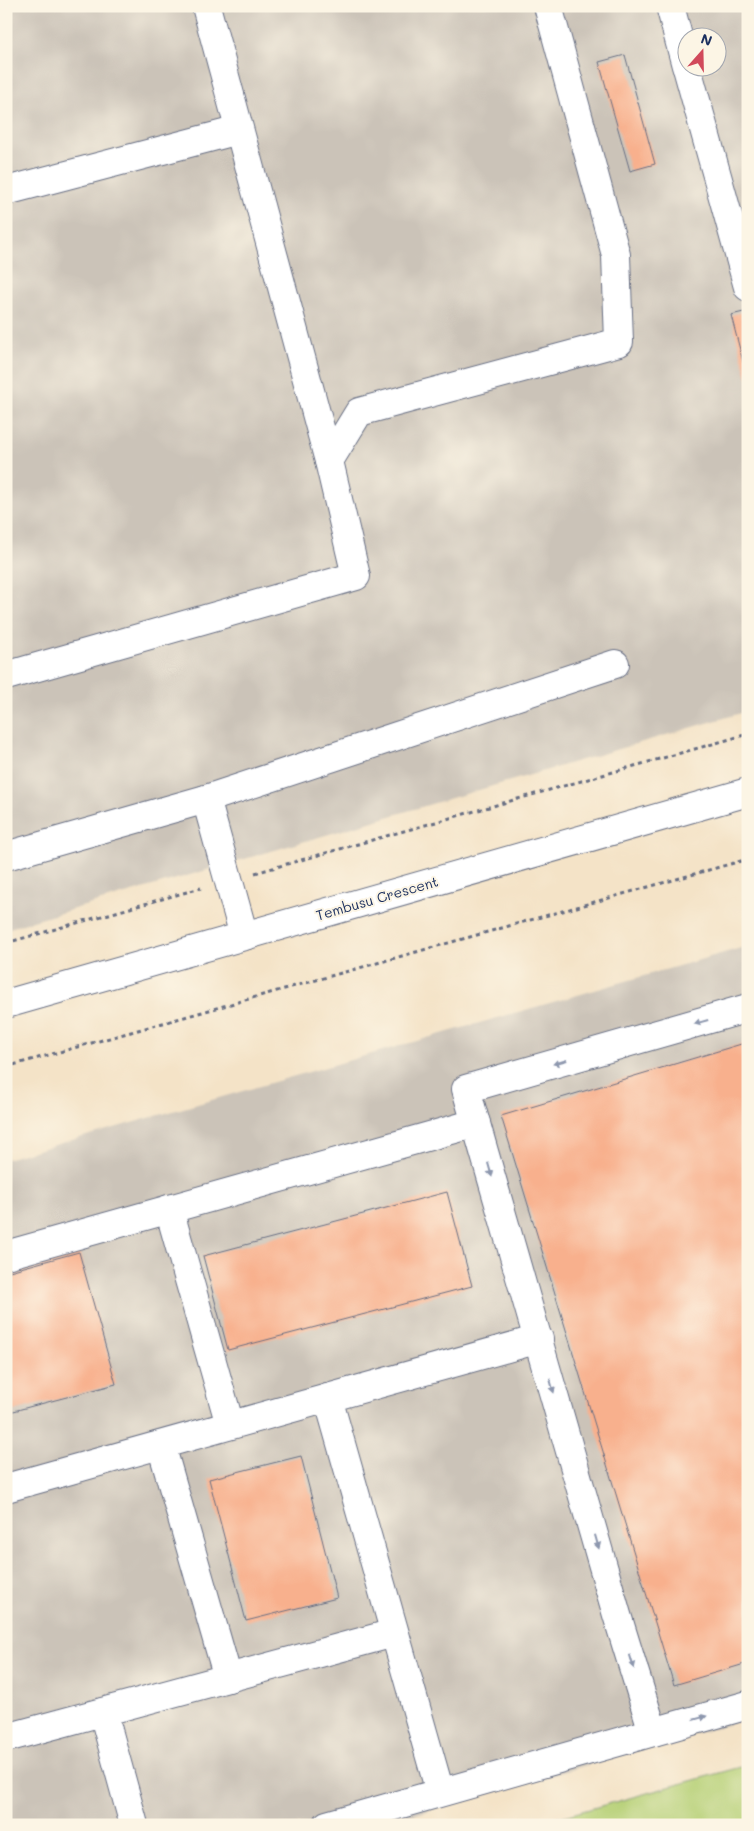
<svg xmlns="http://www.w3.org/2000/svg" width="754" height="1831" font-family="Mali,sans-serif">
  <rect width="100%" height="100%" fill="#fcf5e5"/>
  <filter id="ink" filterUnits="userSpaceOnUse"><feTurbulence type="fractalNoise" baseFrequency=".02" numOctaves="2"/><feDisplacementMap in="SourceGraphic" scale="10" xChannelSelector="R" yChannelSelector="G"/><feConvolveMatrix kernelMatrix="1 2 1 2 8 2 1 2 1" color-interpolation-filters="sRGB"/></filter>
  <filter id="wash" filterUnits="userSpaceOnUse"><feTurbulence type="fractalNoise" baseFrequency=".0096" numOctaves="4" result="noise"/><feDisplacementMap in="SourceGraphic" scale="20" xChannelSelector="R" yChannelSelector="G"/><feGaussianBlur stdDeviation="1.12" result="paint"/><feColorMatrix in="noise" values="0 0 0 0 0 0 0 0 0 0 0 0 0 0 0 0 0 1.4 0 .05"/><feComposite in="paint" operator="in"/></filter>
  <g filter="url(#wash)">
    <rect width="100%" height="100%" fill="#f4e3c7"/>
    <g fill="#cbc3b8" fill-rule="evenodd">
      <path d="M6 6H748V711L6 929ZM686 38H716V68H686Z"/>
      <polygon points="748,946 748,1719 378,1825 6,1825 6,1159"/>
    </g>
    <polygon fill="#b6d076" stroke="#68806a" points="748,1765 748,1825 532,1825"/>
    <g id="blocks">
      <g fill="#f8b08d">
        <polygon points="625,55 655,164 630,171 599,62"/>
        <polygon points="748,311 748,377 747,377 731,315"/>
        <polygon points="748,1042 748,1663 674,1685 501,1116"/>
        <polygon points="447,1192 472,1286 228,1350 203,1256"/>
        <polygon points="79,1252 116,1384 6,1413 6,1272"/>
        <polygon points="301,1456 337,1598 246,1621 209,1479"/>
      </g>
    </g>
  </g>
  <g filter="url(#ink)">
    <use href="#blocks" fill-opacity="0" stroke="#676e83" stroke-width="1"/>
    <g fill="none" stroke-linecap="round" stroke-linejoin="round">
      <g stroke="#676e83" stroke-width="30">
        <g id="minor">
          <polyline points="670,6 686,66"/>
          <polyline points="687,68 748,287"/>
          <polyline points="6,191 239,130"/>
          <polyline points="329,461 359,412 619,342 616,255 548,6"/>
          <polyline points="6,676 356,576 329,461 206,6"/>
          <polyline points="206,799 244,936"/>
          <polyline points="6,856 206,799 615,664"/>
          <polyline points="6,1004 748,792"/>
          <polyline points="169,1209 230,1425"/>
          <polyline points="6,1255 476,1123"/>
          <polyline points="328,1398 440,1792"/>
          <polyline points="161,1445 228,1678"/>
          <polyline points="6,1488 539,1339"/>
          <polyline points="103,1712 134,1825"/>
          <polyline points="653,1732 617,1615 466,1089 748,1008"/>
          <polyline points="6,1738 394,1633"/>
          <polyline points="327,1825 748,1705"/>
        </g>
      </g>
      <g stroke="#676e83" stroke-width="3" stroke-dasharray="4 4" stroke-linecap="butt">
        <polyline points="255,873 748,734"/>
        <polyline points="6,943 201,888"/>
        <polyline points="6,1067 748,859"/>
      </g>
      <use href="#minor" stroke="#fff" stroke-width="28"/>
    </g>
    <defs><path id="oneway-solid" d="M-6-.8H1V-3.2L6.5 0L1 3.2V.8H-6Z" transform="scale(1.25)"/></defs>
    <g fill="#8d97ae">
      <use href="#oneway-solid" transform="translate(701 1022) rotate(164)"/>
      <use href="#oneway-solid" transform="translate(560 1062) rotate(164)"/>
      <use href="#oneway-solid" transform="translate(490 1170) rotate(74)"/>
      <use href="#oneway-solid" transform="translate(552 1386) rotate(74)"/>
      <use href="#oneway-solid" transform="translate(597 1542) rotate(74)"/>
      <use href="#oneway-solid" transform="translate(632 1662) rotate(73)"/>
      <use href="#oneway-solid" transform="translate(700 1718) rotate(-16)"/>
    </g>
  </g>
  <g text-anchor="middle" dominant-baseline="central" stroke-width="4" stroke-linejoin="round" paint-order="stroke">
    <g font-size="14" fill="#1b2f5e" stroke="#fcf5e5">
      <text transform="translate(377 898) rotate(-16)">Tembusu Crescent</text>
    </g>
  </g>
  <rect width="754" height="1831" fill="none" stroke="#fcf5e5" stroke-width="25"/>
  <g transform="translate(702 52) rotate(20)"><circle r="24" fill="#fcf5e5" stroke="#a2a6af"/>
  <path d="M0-4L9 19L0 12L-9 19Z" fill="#d1495b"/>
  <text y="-8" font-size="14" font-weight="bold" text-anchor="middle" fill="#1b2f5e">N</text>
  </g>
</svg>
